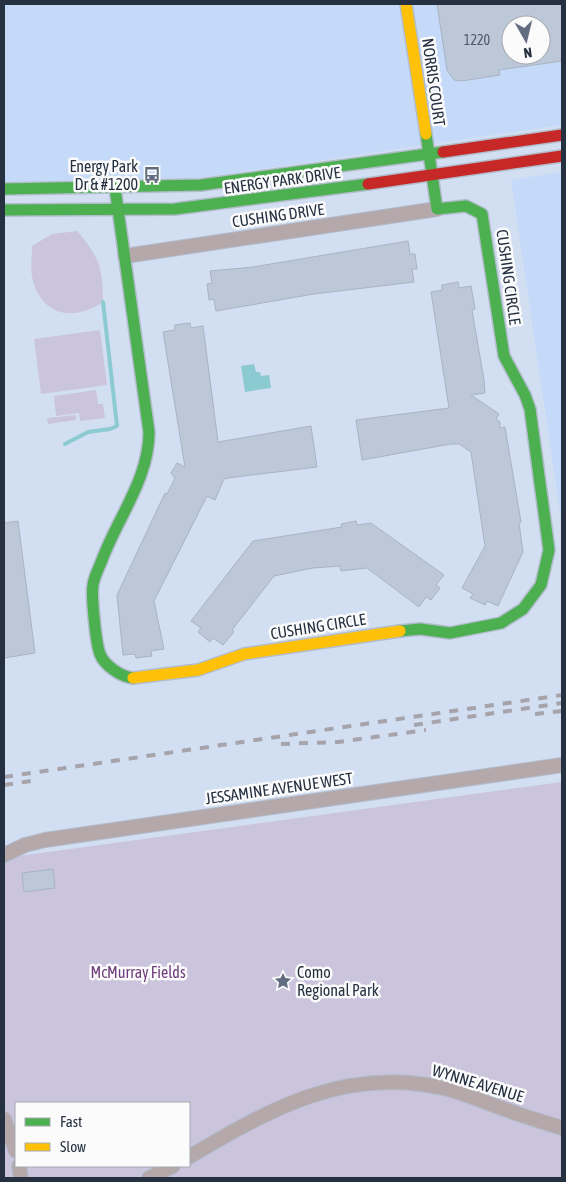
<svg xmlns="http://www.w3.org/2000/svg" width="566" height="1182" font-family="'Asap Condensed',sans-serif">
  <rect width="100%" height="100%" fill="#d2dff2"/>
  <g fill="#c5daf8" fill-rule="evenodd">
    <path d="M4 4H562V125L192 179 4 182ZM511 25H541V55H511Z"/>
    <polygon points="562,172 562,526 511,180"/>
  </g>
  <g fill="#cbc4dd" fill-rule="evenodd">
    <path d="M77 231C99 256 103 269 103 302 75 321 43 317 33 281 30 271 32 257 32 246L52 234Z"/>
    <polygon points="100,330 107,385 41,394 34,339"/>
    <polygon points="96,390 98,404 103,404 105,418 80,421 79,413 56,416 54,396"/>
    <polygon points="76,415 76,420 48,424 47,418"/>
    <path d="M562 782V1178H4V858ZM16 1103H189V1166H16Z"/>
  </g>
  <polygon fill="#8ccad2" points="254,364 256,372 260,372 261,376 269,375 271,388 245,392 241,366"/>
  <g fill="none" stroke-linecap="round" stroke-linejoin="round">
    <polyline stroke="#8ccad2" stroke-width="4" points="65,444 88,432 110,429 117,426 103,302"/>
  </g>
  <g fill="#bcc7d8" stroke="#a8b3c3" fill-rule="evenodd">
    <path d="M437 4H562V61L499 70 500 75 462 81 454 80 447 70ZM511 25H541V55H511Z"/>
    <polygon points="408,241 410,254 415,254 417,269 412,269 414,282 314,294 216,311 214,299 209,300 207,284 212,283 210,271 253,267"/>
    <polygon points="458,282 459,288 471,286 475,309 472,310 484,380 485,393 471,395 499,414 496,419 500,422 500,428 505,427 521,522 519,523 523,552 498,606 487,601 485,605 470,598 473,594 462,588 485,546 471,452 459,444 451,444 362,460 356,420 449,408 431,292 442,290 442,285"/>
    <polygon points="190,323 191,328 203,326 218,442 311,426 317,467 228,478 224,479 215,500 207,496 154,601 164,649 151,651 152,656 136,658 135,654 123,655 117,595 165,493 167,494 175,478 171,473 177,463 185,467 163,332 175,330 175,325"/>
    <polygon points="18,521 35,653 4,658 4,523"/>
    <polygon points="356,521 357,525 371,523 444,575 436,585 440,588 431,600 426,597 419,607 367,568 341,571 340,566 313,568 274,576 232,630 234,632 223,645 213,638 210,642 198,632 201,628 191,621 253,541 342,527 341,524"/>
    <polygon points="53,869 55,888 24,892 22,873"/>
  </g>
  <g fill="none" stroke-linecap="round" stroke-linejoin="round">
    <g stroke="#b2bdcc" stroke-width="16">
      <g id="street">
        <polyline points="125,256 437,209"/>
        <polyline points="4,855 25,845 45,840 562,765"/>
        <polyline points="4,1119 16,1151"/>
        <path d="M189 1157C270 1109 345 1066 443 1088 464 1093 484 1102 504 1109 523 1116 543 1122 562 1128"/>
        <polyline points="19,1166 21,1178"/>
        <polyline points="149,1178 173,1166"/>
      </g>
    </g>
    <g stroke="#b2bdcc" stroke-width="14">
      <g id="fast">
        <path d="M115 188 149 432C149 479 118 517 102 560 99 568 94 577 93 585 91 596 96 644 100 654 104 665 121 677 133 678"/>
        <polyline points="4,189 201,185 443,152"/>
        <polyline points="4,210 175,209 368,184"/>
        <polyline points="400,631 420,629 450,633 501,623 523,609 541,585 549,550 530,409 525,395 504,356 482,214 466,206 437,209 426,134"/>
      </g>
    </g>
    <g stroke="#b2bdcc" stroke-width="14">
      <g id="slow">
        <polyline points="406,4 426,134"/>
        <polyline points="133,678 198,670 244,654 400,631"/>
      </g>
    </g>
    <g stroke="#b2bdcc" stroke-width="14">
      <g id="jam">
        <polyline points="443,152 562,135"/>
        <polyline points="368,184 562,156"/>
      </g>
    </g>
    <use href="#street" stroke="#b5a8ab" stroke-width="14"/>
    <use href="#fast" stroke="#4caf50" stroke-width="11"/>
    <use href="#slow" stroke="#ffc107" stroke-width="11"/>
    <use href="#jam" stroke="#c62828" stroke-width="11"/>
    <g stroke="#a6a3ab" stroke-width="4" stroke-dasharray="9 9" stroke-linecap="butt">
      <polyline points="535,714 562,711"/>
      <polyline points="414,725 562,703"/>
      <polyline points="281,744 338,742 426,730"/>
      <polyline points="4,777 562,695"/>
      <polyline points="4,785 38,780"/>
    </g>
  </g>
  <defs>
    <g id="bus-bare" transform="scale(1.35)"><path d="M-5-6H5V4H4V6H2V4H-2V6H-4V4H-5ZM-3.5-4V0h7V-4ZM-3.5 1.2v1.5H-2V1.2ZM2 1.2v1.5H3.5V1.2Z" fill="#626d7f" stroke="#fbfbfb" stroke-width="2.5" paint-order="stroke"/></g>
    <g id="sight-bare" transform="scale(1.35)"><path d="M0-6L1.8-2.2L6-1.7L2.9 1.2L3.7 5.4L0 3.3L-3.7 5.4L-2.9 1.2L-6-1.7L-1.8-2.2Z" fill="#626d7f" stroke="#fbfbfb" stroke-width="2.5" paint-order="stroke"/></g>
  </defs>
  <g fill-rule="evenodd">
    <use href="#bus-bare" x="152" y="175"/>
    <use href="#sight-bare" x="283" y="981"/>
  </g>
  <g text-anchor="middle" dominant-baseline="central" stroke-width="5" stroke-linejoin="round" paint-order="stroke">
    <g font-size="14" fill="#4c5768">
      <text x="477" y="40">1220</text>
    </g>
    <g font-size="16" fill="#253041" stroke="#fbfbfb">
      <text transform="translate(434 82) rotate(82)">NORRIS COURT</text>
      <text transform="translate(282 180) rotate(-8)">ENERGY PARK DRIVE</text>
      <text transform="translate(278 215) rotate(-8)">CUSHING DRIVE</text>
      <text transform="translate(509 277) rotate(82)">CUSHING CIRCLE</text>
      <text transform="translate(318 626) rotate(-9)">CUSHING CIRCLE</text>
      <text transform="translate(279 788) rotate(-8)">JESSAMINE AVENUE WEST</text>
      <text transform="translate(478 1083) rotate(17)">WYNNE AVENUE</text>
    </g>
    <g font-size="16" fill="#253041" stroke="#fbfbfb" text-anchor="end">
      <text x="138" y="166">Energy Park<tspan x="138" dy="18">Dr &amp; #1200</tspan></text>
      <text x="297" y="972" text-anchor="start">Como<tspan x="297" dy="18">Regional Park</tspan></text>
    </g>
    <g font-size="16" fill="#6f3e7c" stroke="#fbfbfb">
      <text x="138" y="972">McMurray Fields</text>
    </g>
  </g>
  <rect width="566" height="1182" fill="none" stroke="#253041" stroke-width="10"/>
  <rect x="15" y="1102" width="175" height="65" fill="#fbfbfb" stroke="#a5aab1"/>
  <rect x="25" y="1118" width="25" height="8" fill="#4caf50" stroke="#a5aab1"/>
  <text x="60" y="1127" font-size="15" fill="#253041">Fast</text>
  <rect x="25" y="1143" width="25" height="8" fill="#ffc107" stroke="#a5aab1"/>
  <text x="60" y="1152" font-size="15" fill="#253041">Slow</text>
  <g transform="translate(526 40) rotate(172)"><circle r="24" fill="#fbfbfb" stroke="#a5aab1"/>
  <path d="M0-4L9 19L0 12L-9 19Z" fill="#626d7f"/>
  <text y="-8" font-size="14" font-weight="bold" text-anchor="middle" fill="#253041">N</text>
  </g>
</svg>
